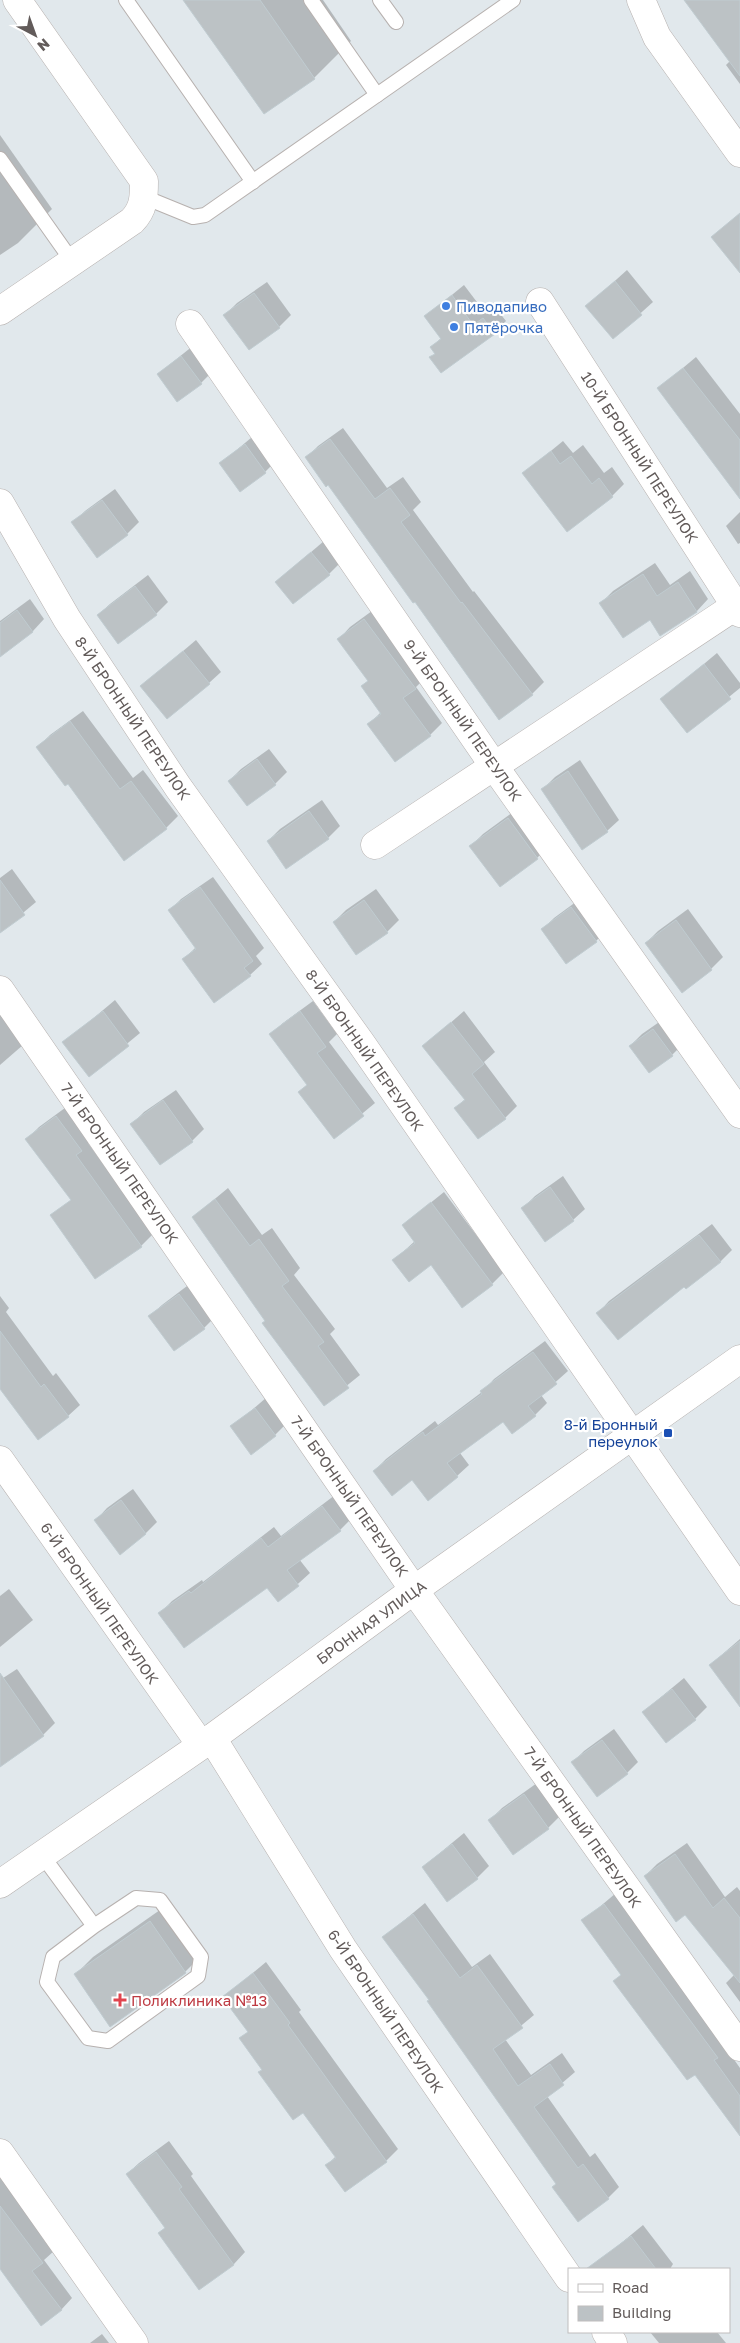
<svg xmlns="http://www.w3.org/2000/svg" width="740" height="2343" font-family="'Golos Text',sans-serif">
  <rect width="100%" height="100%" fill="#e1e8ec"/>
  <g fill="#0003">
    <polygon points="185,0 323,0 351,41 314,78 264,113"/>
    <polygon points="686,0 740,0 740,84 726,65 730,61"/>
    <polygon points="0,135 52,209 18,243 0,255"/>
    <polygon points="627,270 653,302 613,338 587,306"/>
    <polygon points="267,282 291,315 279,327 250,349 225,315 237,303"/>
    <polygon points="464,285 486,314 495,307 506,321 494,333 431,358 436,353 432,347 441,338 425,317"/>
    <polygon points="194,345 213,371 201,383 158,374"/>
    <polygon points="696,357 740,414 740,496 659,388"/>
    <polygon points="343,428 387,488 403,477 421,502 413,510 473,592 474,591 544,682 532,694 415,600 329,484 306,458 318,446"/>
    <polygon points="257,433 277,460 265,472 221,463"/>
    <polygon points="563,441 573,453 583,445 604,473 612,467 624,484 612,496 567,530 524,473"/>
    <polygon points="115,489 139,522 127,534 98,556 73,523 85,511"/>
    <polygon points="740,512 740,543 738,544 726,526"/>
    <polygon points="324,541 341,562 329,574 276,582"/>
    <polygon points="655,563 670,585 690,571 708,599 697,611 660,634 650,619 601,603 613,591"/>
    <polygon points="148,575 168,602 156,614 98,615 110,604"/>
    <polygon points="30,599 44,619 33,631 3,653 0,649 0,621"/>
    <polygon points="376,608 427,676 416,687 442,723 430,735 396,761 369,724 381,712 362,686 369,680 339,639 350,627"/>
    <polygon points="196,640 221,672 209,683 142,686"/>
    <polygon points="717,653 740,683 740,688 687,731 662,699"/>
    <polygon points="83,711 133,778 143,770 178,816 166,828 68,782 38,747 50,735"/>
    <polygon points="269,749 287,772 275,784 229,781 241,769"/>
    <polygon points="580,760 619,820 607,831 543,789 555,777"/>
    <polygon points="322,800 340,826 328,838 287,867 268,841 280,829"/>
    <polygon points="520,807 549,846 537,858 500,885 471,846 483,834"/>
    <polygon points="12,869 36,902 0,932 0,878"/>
    <polygon points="213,877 264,948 256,956 262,964 250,975 184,959 196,947 170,910 181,899"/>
    <polygon points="376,889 399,920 387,932 334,922 346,910"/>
    <polygon points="584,896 608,929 596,941 566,962 542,930 554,918"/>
    <polygon points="688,909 723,957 711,969 682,991 646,943 658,931"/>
    <polygon points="115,1000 140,1033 89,1075 64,1043"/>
    <polygon points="313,1001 337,1034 329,1042 375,1103 334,1137 300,1092 308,1084 271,1034 283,1023"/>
    <polygon points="464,1011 495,1052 484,1062 517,1106 505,1118 456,1108 465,1099 424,1046"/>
    <polygon points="0,1012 23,1045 0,1065"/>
    <polygon points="665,1018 684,1043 672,1055 630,1046 642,1034"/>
    <polygon points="176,1090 204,1129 192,1141 132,1124 144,1112"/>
    <polygon points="69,1105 93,1138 88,1143 153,1234 141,1246 72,1200 27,1139 39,1127"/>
    <polygon points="563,1176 585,1209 573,1220 523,1208 535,1196"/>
    <polygon points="228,1188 262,1235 272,1228 300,1268 294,1275 335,1329 330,1334 360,1375 324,1404 193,1217"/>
    <polygon points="444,1192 504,1272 492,1284 431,1264 394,1260 415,1241 403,1225"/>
    <polygon points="712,1224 732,1250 720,1262 685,1285 598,1313 609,1301"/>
    <polygon points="191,1283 216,1316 204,1328 174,1350 150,1316 162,1305"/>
    <polygon points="0,1296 9,1308 6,1312 53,1376 56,1373 80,1405 68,1416 0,1387"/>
    <polygon points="545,1341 568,1371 541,1395 547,1403 535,1415 512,1432 504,1420 460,1453 469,1465 457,1476 412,1478 374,1471 386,1459 435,1421 438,1425 482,1392 494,1379"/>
    <polygon points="267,1397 287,1423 275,1435 232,1427"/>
    <polygon points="133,1489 157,1522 145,1534 96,1520 107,1508"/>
    <polygon points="335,1495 352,1518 340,1530 299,1559 310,1573 279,1601 267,1586 160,1613 172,1601 202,1580 203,1582 274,1527 281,1536"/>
    <polygon points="9,1589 33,1620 0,1647 0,1596"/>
    <polygon points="740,1639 740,1693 710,1665"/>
    <polygon points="17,1669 55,1723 43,1735 3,1763 0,1759 0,1680"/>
    <polygon points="684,1678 707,1707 695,1719 643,1712"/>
    <polygon points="614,1729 638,1762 627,1773 573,1762 584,1751"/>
    <polygon points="537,1783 560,1816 548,1828 514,1853 490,1820 502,1808"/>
    <polygon points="464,1833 489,1866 477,1878 423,1867"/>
    <polygon points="687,1843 725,1897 737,1887 740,1891 740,2002 726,1983 735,1974 685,1913 645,1876 657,1864"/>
    <polygon points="616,1893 740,2068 740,2134 695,2073 615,1981 622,1974 583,1921"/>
    <polygon points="425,1903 472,1967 490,1954 534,2015 505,2039 531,2075 562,2053 575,2072 547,2096 590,2157 595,2153 619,2187 608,2198 557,2183 430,2000 384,1937"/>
    <polygon points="167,1905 202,1955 185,1972 76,1974 93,1957"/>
    <polygon points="266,1962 301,2010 299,2012 398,2149 386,2161 327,2165 336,2156 303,2111 263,2069 241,2038 249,2031 224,1997"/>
    <polygon points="169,2141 193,2174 191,2176 245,2252 234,2264 199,2289 159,2233 166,2227 127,2174 139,2163"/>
    <polygon points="0,2176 54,2251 44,2260 72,2298 61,2310 0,2267"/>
    <polygon points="643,2225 673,2264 670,2269 611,2269 603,2258"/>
    <polygon points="650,2332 717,2332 726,2343 659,2343"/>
    <polygon points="102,2334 109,2343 90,2343"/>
  </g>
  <g fill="#bcc2c5" stroke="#c0ccd1">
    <polygon points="183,0 260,0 315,79 264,114"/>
    <polygon points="684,0 740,0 740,76"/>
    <polygon points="740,213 740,273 711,237"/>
    <polygon points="615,281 642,315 613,339 585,306"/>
    <polygon points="254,293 280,328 249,350 223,315"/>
    <polygon points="452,295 473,325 483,318 495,334 441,373 429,357 435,354 430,347 441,339 424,316"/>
    <polygon points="181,356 202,384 177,402 157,374"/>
    <polygon points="683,368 740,440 740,499 657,388"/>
    <polygon points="330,439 375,499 390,488 410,515 401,522 461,603 462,602 533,695 499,720 415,602 413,603 328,485 326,487 305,457"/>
    <polygon points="245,444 266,473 240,492 219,463"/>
    <polygon points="551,451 560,464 571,456 592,484 599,478 613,497 567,532 522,473"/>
    <polygon points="102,500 128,535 97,558 71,522"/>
    <polygon points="311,552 330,575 293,604 275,582"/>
    <polygon points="643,574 657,596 678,582 697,612 660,636 650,620 623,638 599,603"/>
    <polygon points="135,586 157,615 118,644 97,615"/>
    <polygon points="17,610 33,632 0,657 0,623"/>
    <polygon points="364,619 416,689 403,698 431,736 395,762 367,724 381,714 361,686 368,681 337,639"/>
    <polygon points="183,651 210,684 167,719 140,686"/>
    <polygon points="704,664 731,699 687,733 660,699"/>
    <polygon points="70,721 120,789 131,781 167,829 124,861 68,784 65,786 36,747"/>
    <polygon points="257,759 276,785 247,806 228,781"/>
    <polygon points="568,771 608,832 582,850 541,789"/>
    <polygon points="309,811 329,839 286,869 267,841"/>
    <polygon points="508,818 538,859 500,887 469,846"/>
    <polygon points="0,880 25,915 0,933"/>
    <polygon points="200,887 253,961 244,968 251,976 214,1003 182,959 196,949 168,910"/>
    <polygon points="364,900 388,933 356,955 333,922"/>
    <polygon points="571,907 597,942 566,964 541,929"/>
    <polygon points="676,920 712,970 682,993 645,943"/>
    <polygon points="103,1011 129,1046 89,1077 62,1042"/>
    <polygon points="300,1011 326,1047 317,1053 364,1116 334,1139 298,1092 307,1085 269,1034"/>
    <polygon points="451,1022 484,1064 472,1074 506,1119 478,1139 454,1108 465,1100 422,1046"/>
    <polygon points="653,1029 673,1056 649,1073 629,1046"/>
    <polygon points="163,1100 193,1142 160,1165 130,1124"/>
    <polygon points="56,1116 82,1151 76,1155 142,1247 95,1279 50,1215 71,1200 25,1139"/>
    <polygon points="550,1187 574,1221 545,1242 521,1208"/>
    <polygon points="215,1199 250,1246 259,1239 289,1281 282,1286 324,1342 318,1346 349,1388 324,1406 262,1323 265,1321 192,1217"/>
    <polygon points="431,1202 493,1285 462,1308 431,1265 409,1282 392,1260 415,1243 402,1225"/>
    <polygon points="699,1235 721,1262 686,1289 684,1287 618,1340 596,1313"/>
    <polygon points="179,1294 205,1329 174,1351 148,1316"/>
    <polygon points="0,1331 41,1387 44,1384 69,1417 38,1440 0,1389"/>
    <polygon points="533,1352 557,1384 528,1406 536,1416 512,1434 503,1422 447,1463 458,1477 428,1501 412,1480 392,1496 373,1471 423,1432 425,1436 482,1394 480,1391"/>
    <polygon points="255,1408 276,1436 251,1455 230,1426"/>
    <polygon points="121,1500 146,1534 120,1555 94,1520"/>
    <polygon points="322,1506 341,1531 287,1570 299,1586 278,1602 267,1588 184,1648 158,1613 189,1591 191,1593 261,1538 268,1547"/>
    <polygon points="740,1641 740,1707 709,1665"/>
    <polygon points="0,1673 44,1736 0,1767"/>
    <polygon points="672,1689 696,1720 666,1743 642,1712"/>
    <polygon points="602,1740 628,1774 597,1797 571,1762"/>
    <polygon points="524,1794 549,1829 513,1855 488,1820"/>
    <polygon points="452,1844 478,1879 447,1902 422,1867"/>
    <polygon points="675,1854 713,1908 724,1898 740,1918 740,1983 685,1915 676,1922 644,1876"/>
    <polygon points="604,1904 718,2058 714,2060 740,2096 740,2136 695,2075 687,2080 613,1981 621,1975 581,1920"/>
    <polygon points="413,1914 460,1978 477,1965 523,2028 493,2049 518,2086 550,2064 564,2085 534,2107 578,2168 583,2164 609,2199 578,2222 552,2187 556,2184 427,2001 429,2000 382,1937"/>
    <polygon points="150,1921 186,1973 110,2027 74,1974"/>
    <polygon points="253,1973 290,2023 288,2025 387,2162 345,2192 325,2165 336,2158 303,2113 293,2120 258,2072 262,2070 239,2038 248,2032 222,1997"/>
    <polygon points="156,2152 182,2187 179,2189 234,2265 199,2290 158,2233 165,2228 126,2174"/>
    <polygon points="0,2206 43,2263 32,2271 62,2310 41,2326 0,2269"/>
    <polygon points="631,2236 656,2269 586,2269"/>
  </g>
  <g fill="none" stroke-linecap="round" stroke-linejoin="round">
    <g stroke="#b7b1af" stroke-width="16">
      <g id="lane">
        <polyline points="126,0 253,182"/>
        <polyline points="311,0 377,95"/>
        <polyline points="380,0 396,22"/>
        <polyline points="0,159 72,261"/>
        <polyline points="144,197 193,217 205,215 513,0"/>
        <polyline points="42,1855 94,1926 136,1898 160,1900 201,1957 198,1976 108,2041 88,2038 47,1982 53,1957 94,1926"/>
      </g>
    </g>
    <g stroke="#b7b1af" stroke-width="29">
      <g id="street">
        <polyline points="641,0 657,37 740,153"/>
        <polyline points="540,302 740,613"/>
        <path d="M0 311 132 221C144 209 144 197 144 181L17 0"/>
        <polyline points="190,324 494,766 740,1114"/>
        <polyline points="0,503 67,619 178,787 361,1043 740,1591"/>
        <polyline points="375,845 740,603"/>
        <polyline points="0,990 414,1590 740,2047"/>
        <polyline points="0,1460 201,1745"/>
        <polyline points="212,1738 343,1949 569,2278"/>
        <polyline points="0,2153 134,2343"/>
        <polyline points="606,2332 613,2343"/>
      </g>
    </g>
    <g stroke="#b6b0ae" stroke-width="29">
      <polyline id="secondary" points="0,1884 212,1738 414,1590 740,1359"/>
    </g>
    <use href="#lane" stroke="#fff" stroke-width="14"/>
    <use href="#street" stroke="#fff" stroke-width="28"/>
    <use href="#secondary" stroke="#fff" stroke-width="28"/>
  </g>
  <g fill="#3f7fe0" stroke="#fff" stroke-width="2">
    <circle cx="446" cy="306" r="5"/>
    <circle cx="454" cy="327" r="5"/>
  </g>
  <rect fill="#1a4fb4" stroke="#fff" stroke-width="2" x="663" y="1428" width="10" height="10" rx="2.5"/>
  <path fill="#e0444e" stroke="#fff" stroke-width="2" d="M117.5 1992.5h5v5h5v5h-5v5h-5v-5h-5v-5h5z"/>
  <g text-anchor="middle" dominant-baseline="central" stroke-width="4.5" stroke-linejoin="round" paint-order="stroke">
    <g font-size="15" fill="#366cbe" stroke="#fff" text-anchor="start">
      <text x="456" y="306">Пиводапиво</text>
      <text x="464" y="327">Пятёрочка</text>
    </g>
    <g font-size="15" fill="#625b5a" stroke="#fff">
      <text transform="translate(640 457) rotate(57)">10-Й БРОННЫЙ ПЕРЕУЛОК</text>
      <text transform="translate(133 718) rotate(56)">8-Й БРОННЫЙ ПЕРЕУЛОК</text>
      <text transform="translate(463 720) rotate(55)">9-Й БРОННЫЙ ПЕРЕУЛОК</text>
      <text transform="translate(365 1050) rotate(55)">8-Й БРОННЫЙ ПЕРЕУЛОК</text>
      <text transform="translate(120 1163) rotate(55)">7-Й БРОННЫЙ ПЕРЕУЛОК</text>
      <text transform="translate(350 1496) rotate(55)">7-Й БРОННЫЙ ПЕРЕУЛОК</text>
      <text transform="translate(100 1603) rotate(55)">6-Й БРОННЫЙ ПЕРЕУЛОК</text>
      <text transform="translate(371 1622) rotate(-36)">БРОННАЯ УЛИЦА</text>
      <text transform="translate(583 1827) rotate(55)">7-Й БРОННЫЙ ПЕРЕУЛОК</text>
      <text transform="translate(386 2011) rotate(56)">6-Й БРОННЫЙ ПЕРЕУЛОК</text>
    </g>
    <g font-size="15" fill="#164399" stroke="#fff" text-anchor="end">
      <text x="658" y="1424">8-й Бронный<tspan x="658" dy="17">переулок</tspan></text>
    </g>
    <g font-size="15" fill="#be3a42" stroke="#fff" text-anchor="start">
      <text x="131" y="2000">Поликлиника №13</text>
    </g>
  </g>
  <rect x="568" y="2268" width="162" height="65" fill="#ffffff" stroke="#c0bdbd"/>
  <rect x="578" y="2284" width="25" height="8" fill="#ffffff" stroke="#c0bdbd"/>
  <text x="612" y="2293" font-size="15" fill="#625b5a">Road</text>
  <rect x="578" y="2306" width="25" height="15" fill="#bcc2c5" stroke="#c0bdbd"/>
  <text x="612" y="2318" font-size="15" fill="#625b5a">Building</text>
  <g transform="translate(35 35) rotate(139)" stroke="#ffffff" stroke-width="4" paint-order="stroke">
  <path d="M0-4L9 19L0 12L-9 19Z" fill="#625b5a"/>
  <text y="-8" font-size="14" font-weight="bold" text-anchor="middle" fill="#625b5a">N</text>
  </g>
</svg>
